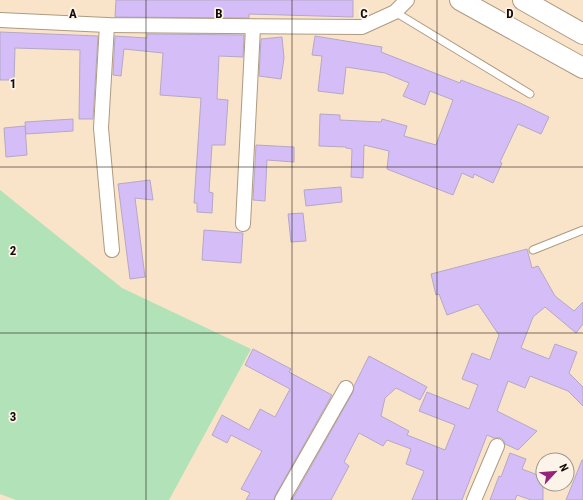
<svg xmlns="http://www.w3.org/2000/svg" width="583" height="500" font-family="'Roboto Condensed',sans-serif">
  <rect width="100%" height="100%" fill="#fae4c9"/>
  <polygon fill="#b1e2b8" points="0,190 122,288 251,349 169,500 16,500 0,494"/>
  <g fill="#d5bef7" stroke="#b4a8c5">
    <polygon points="116,0 353,0 353,17 249,14 249,18 115,17"/>
    <polygon points="0,32 98,36 93,119 79,119 80,50 15,48 14,80 0,80"/>
    <polygon points="147,34 244,35 243,57 219,56 217,99 228,100 225,145 212,145 209,192 213,193 212,213 197,212 197,203 194,203 201,98 160,95 163,53 124,49 121,76 113,75 115,36 147,38"/>
    <polygon points="315,36 382,47 381,52 460,83 461,80 520,103 549,117 541,134 518,124 500,162 502,163 493,183 474,174 473,178 462,173 453,195 387,169 389,151 364,145 363,178 351,177 352,149 346,148 346,147 319,146 320,114 340,115 340,120 381,122 382,119 407,126 404,136 436,145 453,100 430,91 425,105 403,96 409,83 385,73 346,67 343,94 318,91 322,56 312,55"/>
    <polygon points="282,37 284,58 281,79 259,76 261,39"/>
    <polygon points="73,119 73,131 26,134 25,122"/>
    <polygon points="25,126 27,155 6,157 4,128"/>
    <polygon points="256,145 294,147 294,162 267,160 265,201 253,200"/>
    <polygon points="150,180 153,200 135,198 145,277 130,279 118,184"/>
    <polygon points="341,187 342,202 306,206 304,190"/>
    <polygon points="303,213 306,241 291,242 288,214"/>
    <polygon points="204,230 243,233 241,263 202,260"/>
    <polygon points="527,249 532,268 538,266 555,296 574,311 583,302 583,324 576,333 545,307 533,317 521,348 549,359 555,344 577,352 569,373 583,387 583,406 568,391 530,376 525,388 508,381 497,411 537,431 518,450 505,444 504,441 501,438 494,438 487,435 462,500 412,500 424,471 406,464 411,449 387,440 383,446 359,433 344,462 349,466 331,500 292,500 353,392 354,386 369,356 427,387 420,400 396,388 385,398 381,416 409,431 407,435 445,450 455,425 419,411 427,392 469,409 478,385 462,379 472,353 490,360 499,335 478,304 447,315 439,294 436,295 431,274"/>
    <polygon points="253,349 291,369 289,372 332,395 275,496 274,500 246,500 250,493 241,489 262,451 231,435 227,443 212,435 222,415 249,430 260,409 275,417 290,389 245,365"/>
    <polygon points="510,453 526,459 522,469 543,477 543,500 531,500 517,495 515,500 490,500 499,476 501,477"/>
    <polygon points="582,460 583,460 583,500 566,500"/>
  </g>
  <g fill="none" stroke-linecap="round" stroke-linejoin="round">
    <g stroke="#ae9a80" stroke-width="9">
      <g id="service">
        <polyline points="395,12 530,94"/>
        <polyline points="533,250 583,230"/>
      </g>
    </g>
    <g stroke="#ae9a80" stroke-width="16">
      <g id="minor">
        <polyline points="0,20 107,25 362,27 395,12 407,0"/>
        <polyline points="107,25 101,128 112,250"/>
        <polyline points="243,224 253,27"/>
        <polyline points="282,500 346,388"/>
        <polyline points="474,500 497,446"/>
      </g>
    </g>
    <g stroke="#ae9a80" stroke-width="22">
      <g id="secondary">
        <polyline points="460,0 583,68"/>
        <polyline points="523,0 583,34"/>
      </g>
    </g>
    <use href="#service" stroke="#fff" stroke-width="7"/>
    <use href="#minor" stroke="#fff" stroke-width="14"/>
    <use href="#secondary" stroke="#fff" stroke-width="20"/>
  </g>
  <path fill="none" stroke="#130b04" stroke-width="1" stroke-opacity="0.55" d="M146 0V500M292 0V500M437 0V500M0 167H583M0 333H583"/>
  <g font-size="13" text-anchor="middle" font-weight="bold" fill="#130b04" stroke="#fdf4e9" stroke-width="3.5" stroke-linejoin="round" paint-order="stroke">
    <text x="73" y="18">A</text>
    <text x="219" y="18">B</text>
    <text x="364" y="18">C</text>
    <text x="510" y="18">D</text>
    <text x="13" y="88">1</text>
    <text x="13" y="255">2</text>
    <text x="13" y="421">3</text>
  </g>
  <g transform="translate(555 472) rotate(64)"><circle r="19" fill="#fdf4e9" stroke="#9f978d"/>
  <path d="M0-3L7 15L0 10L-7 15Z" fill="#98217c"/>
  <text y="-6" font-size="11" font-weight="bold" text-anchor="middle" fill="#130b04">N</text>
  </g>
</svg>
